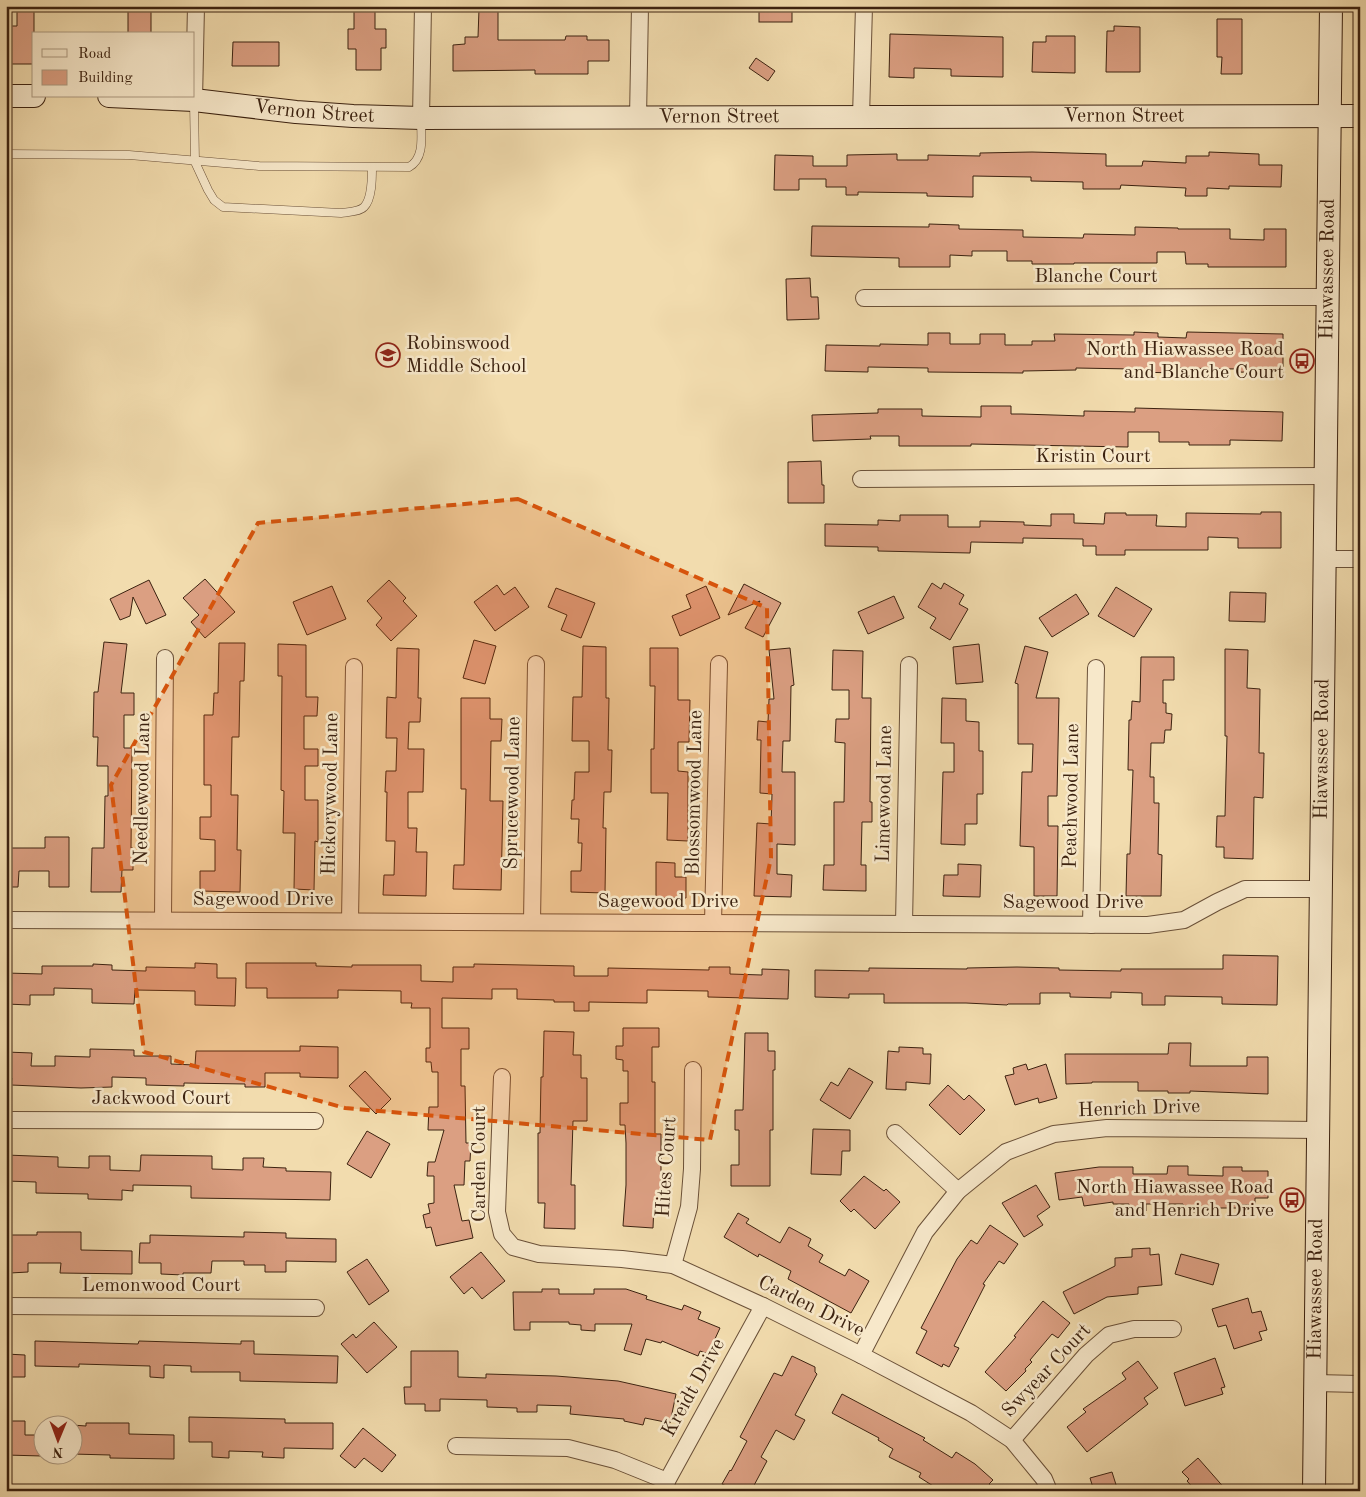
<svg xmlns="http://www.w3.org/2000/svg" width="1366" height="1497" font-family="'Old Standard TT',serif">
  <rect width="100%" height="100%" fill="#f2dcae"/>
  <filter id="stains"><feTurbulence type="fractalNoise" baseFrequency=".004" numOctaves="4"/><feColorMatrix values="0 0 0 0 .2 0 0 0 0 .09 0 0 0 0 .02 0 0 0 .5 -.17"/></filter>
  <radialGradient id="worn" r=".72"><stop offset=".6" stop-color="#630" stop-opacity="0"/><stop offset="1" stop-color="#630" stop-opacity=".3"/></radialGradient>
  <g fill="#db9f82" stroke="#3c2210">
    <polygon points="17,6 34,6 34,64 6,64 8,26 17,26"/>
    <rect x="128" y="6" width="23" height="28"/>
    <polygon points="354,6 375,6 375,29 386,29 386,48 381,48 381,70 356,70 356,49 348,49 348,29 354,29"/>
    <rect x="759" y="6" width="33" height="16"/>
    <polygon points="479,9 498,9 498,40 565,40 566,36 587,36 587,40 609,40 609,61 588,61 588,74 535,74 535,70 453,71 453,45 465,44 465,37 478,37"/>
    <polygon points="1217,19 1242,19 1242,74 1221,74 1222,57 1217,57"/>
    <polygon points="1114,26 1140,27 1140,72 1106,72 1107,31 1114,31"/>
    <polygon points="890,34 1003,37 1003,77 951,76 951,69 914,68 914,78 889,77"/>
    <polygon points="1046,36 1075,36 1075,73 1032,72 1033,42 1046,42"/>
    <polygon points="233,42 279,42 279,66 232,66"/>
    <polygon points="756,58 775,71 768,81 749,68"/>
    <polygon points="1032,152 1106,154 1106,166 1142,166 1143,161 1186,163 1186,156 1209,156 1209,152 1259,154 1259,165 1282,165 1281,187 1229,186 1229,189 1207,188 1207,196 1185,196 1186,188 1121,185 1120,189 1083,189 1083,182 1031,181 1031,177 973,176 973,197 927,196 927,193 858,192 858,195 846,195 846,187 826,187 826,179 799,179 799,190 774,190 775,155 813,156 813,166 847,166 847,155 897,154 897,160 928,160 928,155 980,156 980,153"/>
    <polygon points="929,224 959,225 959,229 1023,230 1023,237 1083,238 1084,234 1135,235 1135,227 1178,228 1178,229 1230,229 1230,239 1264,240 1264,229 1286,229 1286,267 1208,267 1208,264 1186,264 1185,252 1157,252 1157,263 1074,263 1074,264 1032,264 1032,261 1007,261 1007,251 972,251 972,256 950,255 950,267 899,267 899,258 811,256 812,226 929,227"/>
    <polygon points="810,278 811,297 818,297 819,319 787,320 786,279"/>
    <polygon points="1134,332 1158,333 1158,337 1186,338 1187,332 1283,334 1283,373 1237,372 1237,369 1180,368 1179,373 1133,372 1133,369 1076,368 1076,370 1023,371 1023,373 928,372 928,368 868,367 868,372 825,371 826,345 880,346 880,344 928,345 928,333 950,333 950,344 980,344 980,334 1005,334 1005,345 1032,345 1032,341 1055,341 1054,334 1134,335"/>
    <polygon points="981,406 1011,406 1011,414 1022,414 1084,416 1084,411 1135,412 1135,408 1283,412 1282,441 1230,440 1230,445 1189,445 1189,442 1159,442 1159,432 1128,432 1128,447 971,444 971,446 899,446 899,436 870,436 871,439 813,441 812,415 878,413 878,409 922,409 922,416 981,417"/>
    <polygon points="821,461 822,485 824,485 824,503 788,503 788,462"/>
    <polygon points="1261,512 1281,512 1281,548 1238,548 1238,538 1208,537 1208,550 1125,550 1125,555 1096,555 1096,546 1083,546 1083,539 1023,538 1023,543 971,542 970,553 878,551 878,547 825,546 825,524 878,525 878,520 900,521 900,515 948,515 948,527 980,527 980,521 1024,522 1024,525 1051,526 1051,514 1074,514 1074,523 1104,524 1105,513 1126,513 1126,515 1157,515 1156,526 1186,527 1186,513 1261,514"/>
    <polygon points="205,579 235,612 205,638 191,622 199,615 183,598"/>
    <polygon points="149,580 166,615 146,624 133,597 130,616 120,620 110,599"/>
    <polygon points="389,580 406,598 403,601 417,616 391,641 376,625 382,618 367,601"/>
    <polygon points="932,583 941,589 944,583 964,595 959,604 968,609 950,640 930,628 936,618 918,607"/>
    <polygon points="744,584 781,603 763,637 745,628 760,601 728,615"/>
    <polygon points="497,585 504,595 515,587 529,607 495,631 474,602"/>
    <polygon points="332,586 346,619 307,635 293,602"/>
    <polygon points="706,586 720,618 680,636 672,616 691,608 686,595"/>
    <polygon points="1116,587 1152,609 1134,637 1098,616"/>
    <polygon points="556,588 595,603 581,638 561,630 567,615 548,607"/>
    <polygon points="1230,592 1266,593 1265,622 1229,621"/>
    <polygon points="1076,594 1089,614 1052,637 1039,618"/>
    <polygon points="894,596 904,618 868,634 858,612"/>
    <polygon points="474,640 496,646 485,684 463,678"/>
    <polygon points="104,642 127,644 121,693 134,693 134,715 124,715 124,748 132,748 131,848 133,848 133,870 122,870 121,892 91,892 92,848 104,848 105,796 108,796 108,766 97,766 98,737 93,737 94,692 98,692"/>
    <polygon points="219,643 245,643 244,681 240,681 239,737 232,737 231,795 238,795 237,850 241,850 240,892 200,891 200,871 215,871 215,840 200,839 200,817 211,817 211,785 204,785 204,715 213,715 214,693 218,693"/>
    <polygon points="278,644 306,645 306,697 318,697 317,716 304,716 304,749 318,749 318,766 305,766 305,800 318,800 318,842 315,841 314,890 294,889 295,833 283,833 284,791 281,790 282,676 278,676"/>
    <polygon points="979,644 983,682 956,684 953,647"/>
    <polygon points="583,646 606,647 606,698 609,698 608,750 612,750 611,792 604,792 603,828 606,828 605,893 571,892 571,871 581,871 582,843 578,843 579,819 571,819 572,800 574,800 575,772 589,772 589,741 572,741 573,697 582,697"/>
    <polygon points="1025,646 1048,652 1036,698 1059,698 1057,796 1048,796 1048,826 1058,826 1057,896 1034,896 1034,847 1020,846 1022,772 1032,772 1033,744 1018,744 1018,684 1015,683"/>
    <polygon points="397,648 419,649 418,698 421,698 420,722 409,722 408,749 424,749 423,792 408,792 408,828 417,828 416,852 427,852 426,896 383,895 384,875 394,875 395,841 386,841 387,792 385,792 386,771 396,771 397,738 386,738 387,697 396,698"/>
    <polygon points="650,648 678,648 678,700 690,700 689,742 678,742 678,771 688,772 688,841 667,840 668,793 651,793 651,749 654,749 655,686 650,686"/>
    <polygon points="790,648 794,685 791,686 790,741 783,741 782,772 795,772 795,845 777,844 777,874 792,875 791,897 754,896 757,823 771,824 772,794 760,793 761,740 757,740 758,721 768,722 769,699 774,699 769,650"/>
    <polygon points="1225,649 1248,650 1247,688 1260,689 1259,753 1264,753 1263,798 1254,797 1253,859 1224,858 1224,847 1216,847 1217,816 1225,816 1227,736 1225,736"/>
    <polygon points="833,650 863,651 862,698 871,698 870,802 872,802 872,822 862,822 861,865 866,865 866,891 823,890 824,865 834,865 834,802 844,802 845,743 835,742 836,719 849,719 849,690 832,690"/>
    <polygon points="1141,657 1174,657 1174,680 1163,680 1163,703 1166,703 1166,713 1172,714 1171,730 1165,730 1164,743 1151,743 1150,777 1154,777 1154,803 1159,803 1158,854 1162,855 1161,896 1126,896 1127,854 1130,854 1133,770 1128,770 1129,720 1131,720 1132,701 1140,702"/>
    <polygon points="461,698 490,698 490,719 502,719 501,741 491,741 490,801 503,801 501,890 453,889 454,865 464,865 466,789 461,789"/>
    <polygon points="942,698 966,699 966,721 979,722 979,751 983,751 983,794 977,794 977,824 965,824 965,845 941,844 943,772 954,772 954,743 941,743"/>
    <polygon points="45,837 69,837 69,887 49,887 49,871 19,871 18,887 6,887 6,848 45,848"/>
    <polygon points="656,862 675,863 675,877 686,877 686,898 656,898"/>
    <polygon points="958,864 981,865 980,897 943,896 944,875 958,875"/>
    <polygon points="1223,955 1278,956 1277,1005 1222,1004 1222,997 1165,996 1165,1005 1142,1005 1142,993 1111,992 1111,998 1070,997 1070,993 1040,993 1040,1004 1008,1004 1007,1005 966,1003 884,1003 884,994 849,994 849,998 815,997 815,970 869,971 869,968 967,969 967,968 1017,967 1059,968 1059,970 1121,971 1121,969 1223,969"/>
    <polygon points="195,963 217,964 217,978 236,978 235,1006 195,1005 195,991 135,990 134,1004 92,1003 92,989 54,988 54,995 30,995 30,1005 6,1004 6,973 42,974 42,966 93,966 93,964 112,965 112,970 146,971 146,967 195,968"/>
    <polygon points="246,963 316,963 316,966 352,967 352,965 421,965 421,981 453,982 453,967 474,967 474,964 574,966 574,976 608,976 608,968 709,970 709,967 730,967 730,974 762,975 762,969 789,970 788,999 708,997 708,991 647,990 647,1003 589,1002 589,1011 574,1011 574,1002 554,1002 554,1000 517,999 517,989 492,989 492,999 442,998 442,1028 469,1028 469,1049 461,1049 461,1086 465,1086 466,1143 471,1143 470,1161 465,1161 464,1185 454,1185 462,1221 469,1220 473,1238 436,1246 431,1227 426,1228 423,1215 430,1213 428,1204 434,1203 434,1176 427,1176 428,1162 435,1162 444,1130 428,1130 429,1107 438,1107 438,1072 432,1072 431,1062 426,1062 426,1048 430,1048 430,1008 411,1008 412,1003 401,1003 401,991 338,990 338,998 267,998 267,988 246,988"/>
    <polygon points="623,1028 659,1028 659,1047 652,1047 652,1082 655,1082 655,1134 661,1134 661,1184 660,1204 654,1204 653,1228 623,1226 626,1185 626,1143 625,1125 620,1125 620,1103 628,1103 628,1071 623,1071 623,1060 616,1059 616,1046 623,1046"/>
    <polygon points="544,1031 574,1032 573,1055 581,1055 581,1078 587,1078 587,1121 573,1121 571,1185 575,1185 575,1229 544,1228 545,1203 538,1203 538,1133 540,1133 541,1077 543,1077"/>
    <polygon points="745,1033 768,1033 768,1051 775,1051 775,1070 773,1070 773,1130 770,1130 770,1186 731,1186 731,1165 739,1165 739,1130 735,1130 735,1110 743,1110"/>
    <polygon points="1169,1043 1191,1043 1190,1066 1247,1066 1247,1057 1268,1057 1268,1094 1190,1091 1190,1093 1168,1093 1168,1091 1138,1091 1138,1082 1092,1082 1092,1083 1066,1084 1065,1054 1168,1054"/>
    <polygon points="300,1046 338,1047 338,1078 300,1077 300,1073 265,1073 265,1087 245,1087 245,1084 184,1083 184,1086 146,1085 146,1078 112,1077 112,1087 81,1088 11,1085 12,1078 6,1077 6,1052 32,1053 31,1066 55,1066 55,1056 90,1057 90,1049 134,1050 134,1056 171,1056 171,1064 195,1065 196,1051 300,1051"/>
    <polygon points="899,1047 923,1048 923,1054 931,1054 930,1084 906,1082 906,1090 886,1089 888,1051 899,1052"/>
    <polygon points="1026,1064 1028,1070 1046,1064 1057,1098 1039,1103 1038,1098 1015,1105 1005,1076 1014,1074 1013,1068"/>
    <polygon points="849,1068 873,1082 850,1119 820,1100 831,1082 838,1086"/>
    <polygon points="365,1071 391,1099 376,1114 349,1086"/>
    <polygon points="948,1085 964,1100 969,1095 985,1110 960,1135 929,1105"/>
    <polygon points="813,1129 850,1130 850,1151 842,1151 841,1175 811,1174"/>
    <polygon points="367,1131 390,1144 371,1178 347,1164"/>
    <polygon points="6,1155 58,1157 58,1167 89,1168 89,1156 110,1156 110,1170 140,1171 141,1155 212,1156 212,1169 243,1170 243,1158 264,1158 263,1167 286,1168 286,1171 331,1172 330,1200 191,1198 191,1186 133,1185 133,1191 122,1190 122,1200 88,1199 88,1194 36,1193 36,1182 6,1181"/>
    <polygon points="1168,1166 1188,1166 1188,1175 1223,1176 1223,1167 1242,1167 1242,1171 1268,1171 1268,1198 1255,1198 1255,1205 1237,1205 1237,1208 1203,1208 1203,1212 1183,1212 1183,1204 1146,1204 1146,1211 1129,1211 1129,1204 1113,1204 1113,1202 1084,1206 1082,1197 1059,1200 1055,1173 1099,1167 1133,1167 1133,1174 1167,1174"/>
    <polygon points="864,1176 884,1191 886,1189 900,1202 875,1229 854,1209 851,1212 840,1201"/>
    <polygon points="1036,1185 1050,1207 1037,1216 1043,1225 1024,1237 1002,1203"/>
    <polygon points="738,1213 749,1219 746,1223 780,1243 789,1227 811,1239 808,1246 823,1255 819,1262 845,1276 849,1269 869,1281 851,1313 788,1279 791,1271 759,1254 758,1257 724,1237"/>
    <polygon points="990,1225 1018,1244 1004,1264 999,1261 983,1284 985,1285 954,1346 959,1348 949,1367 943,1364 942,1367 916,1353 927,1331 921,1328 957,1259 971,1240 977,1244"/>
    <polygon points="37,1232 81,1232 81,1250 132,1251 132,1274 60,1273 61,1263 28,1263 28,1272 10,1273 10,1255 6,1255 6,1235 37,1235"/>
    <polygon points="244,1232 286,1233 286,1238 336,1239 336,1262 286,1261 286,1272 265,1272 265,1265 244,1265 244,1261 212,1261 211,1273 183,1273 183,1275 161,1274 161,1263 139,1263 140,1243 150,1243 150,1235 244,1237"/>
    <polygon points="1150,1248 1150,1255 1159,1254 1162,1285 1138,1287 1138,1294 1107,1297 1074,1314 1063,1292 1115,1266 1115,1258 1132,1257 1132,1249"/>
    <polygon points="481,1252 505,1281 482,1299 472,1287 464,1294 450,1277"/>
    <polygon points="1181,1254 1219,1264 1213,1285 1175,1274"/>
    <polygon points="367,1259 389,1291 369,1305 347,1272"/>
    <polygon points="542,1289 559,1289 559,1294 594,1294 594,1289 626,1289 647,1296 646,1299 682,1310 684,1305 701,1312 698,1319 720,1328 708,1354 700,1351 698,1356 662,1341 661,1343 646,1339 641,1355 624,1350 632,1324 595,1324 595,1331 581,1330 581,1325 569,1324 569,1322 530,1322 530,1330 514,1330 513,1292 542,1292"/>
    <polygon points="1248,1298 1252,1313 1261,1311 1267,1330 1259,1332 1262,1340 1234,1349 1226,1325 1218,1327 1212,1309"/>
    <polygon points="1043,1301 1070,1323 1058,1338 1052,1334 1030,1360 1032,1362 1025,1369 1026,1371 1006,1391 985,1372 1016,1337 1014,1336"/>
    <polygon points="374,1322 397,1347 367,1373 341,1344 353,1334 356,1338"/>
    <polygon points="35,1341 138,1344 139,1341 241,1344 241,1341 254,1341 254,1354 338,1356 337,1383 240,1381 240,1372 191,1372 191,1366 164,1365 164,1378 150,1377 150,1366 79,1364 79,1367 35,1366"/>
    <polygon points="411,1351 458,1351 458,1377 486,1378 486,1374 556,1376 618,1381 676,1394 670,1423 645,1418 643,1425 624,1421 624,1419 570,1414 571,1406 537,1405 537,1412 517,1412 517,1408 487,1407 487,1400 440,1399 440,1411 425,1411 425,1404 405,1404 404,1387 411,1387"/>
    <polygon points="6,1354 25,1355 25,1377 6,1377"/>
    <polygon points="792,1356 815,1367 815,1372 817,1374 795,1415 805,1420 794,1440 776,1430 761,1457 767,1461 751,1491 736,1491 722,1484 730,1470 731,1471 747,1441 740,1437 774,1373 782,1376"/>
    <polygon points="1215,1358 1225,1387 1221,1388 1223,1394 1185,1406 1174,1373"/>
    <polygon points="1138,1361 1158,1388 1144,1398 1148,1404 1087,1452 1067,1427 1086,1412 1083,1409 1126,1379 1122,1373"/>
    <polygon points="842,1394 925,1438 923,1440 952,1458 956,1452 975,1464 993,1480 989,1484 996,1491 941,1491 919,1477 921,1473 889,1457 893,1449 878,1440 879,1438 832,1413"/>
    <polygon points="189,1417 285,1419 285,1423 333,1423 333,1449 284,1448 284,1458 262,1457 263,1452 229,1451 229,1458 212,1457 212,1442 189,1442"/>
    <polygon points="6,1421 25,1421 25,1435 42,1435 42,1456 6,1455"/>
    <polygon points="86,1423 129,1423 129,1434 174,1435 174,1459 110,1458 110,1455 72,1454 72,1425 86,1426"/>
    <polygon points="363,1428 396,1455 382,1472 364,1458 355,1468 340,1456"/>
    <polygon points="1198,1458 1227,1491 1196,1491 1187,1481 1189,1479 1182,1472"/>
    <polygon points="1112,1472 1118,1491 1094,1491 1090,1478"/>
  </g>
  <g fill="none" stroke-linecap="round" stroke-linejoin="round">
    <g stroke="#6a5038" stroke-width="9">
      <g id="lane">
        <path d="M194 102 195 162 208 190 214 200 223 207 341 213C348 212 359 212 364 207 372 199 372 179 372 168"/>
        <path d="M6 154 129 155 259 166 409 167C425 158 421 136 421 120"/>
      </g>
    </g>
    <g stroke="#6a5038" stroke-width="18">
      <g id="street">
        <polyline points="194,100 196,6"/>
        <polyline points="861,117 864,6"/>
        <polyline points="421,118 423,6"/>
        <polyline points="638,118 640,6"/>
        <polyline points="864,298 1327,297"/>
        <polyline points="861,479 1325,476"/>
        <polyline points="1325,559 1360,559"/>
        <polyline points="6,920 1148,925 1184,920 1217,902 1245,889 1321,889"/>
        <polyline points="163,920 165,658"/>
        <polyline points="350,921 354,667"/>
        <polyline points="532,922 536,664"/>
        <polyline points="713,923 719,664"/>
        <polyline points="904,924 909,665"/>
        <polyline points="1091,925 1096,668"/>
        <polyline points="502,1077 497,1212 502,1234 513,1247 539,1254 622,1259 673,1265 763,1306 861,1355 971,1413 1012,1440 1044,1479 1049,1491"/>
        <polyline points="6,1120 315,1121"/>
        <polyline points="895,1133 958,1191"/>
        <polyline points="673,1265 689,1207 692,1169 693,1070"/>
        <polyline points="6,1306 316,1308"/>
        <polyline points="861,1355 925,1232 958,1191 1006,1152 1054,1134 1107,1128 1319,1130"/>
        <polyline points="1315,1383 1360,1384"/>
        <polyline points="1012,1440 1086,1355 1109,1335 1134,1329 1173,1329"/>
        <polyline points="456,1446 568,1448 615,1460 667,1481"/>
        <polyline points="665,1491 667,1481 763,1306"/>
      </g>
    </g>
    <g stroke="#3c2210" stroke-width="24">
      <g id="secondary">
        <polyline points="6,96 34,96"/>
        <path id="s1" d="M109 96 194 100 296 112 353 116 421 118 1360 116"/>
        <path id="s2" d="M1314 1491 1331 6"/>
      </g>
    </g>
    <use href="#lane" stroke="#f7e8ca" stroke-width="8"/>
    <use href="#street" stroke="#f7e8ca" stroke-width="16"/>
    <use href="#secondary" stroke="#f7e8ca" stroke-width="22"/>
  </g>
  <path fill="#d7540c" fill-opacity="0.2" stroke="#d7540c" stroke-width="4" stroke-dasharray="10 6" stroke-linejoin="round" d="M518 499 767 608 771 858 710 1140 345 1108 144 1052 111 785 258 523Z"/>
  <defs>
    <g id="school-ring" transform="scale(1.25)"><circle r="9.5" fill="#f7e8ca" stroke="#8f2418" stroke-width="1.5"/><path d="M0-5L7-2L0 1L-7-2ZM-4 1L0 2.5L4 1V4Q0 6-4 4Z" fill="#8f2418"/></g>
    <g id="bus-ring" transform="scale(1.25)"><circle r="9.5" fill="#f7e8ca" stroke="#8f2418" stroke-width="1.5"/><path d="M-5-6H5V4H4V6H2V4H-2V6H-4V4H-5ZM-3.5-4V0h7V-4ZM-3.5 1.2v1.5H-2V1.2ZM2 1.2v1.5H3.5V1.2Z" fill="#8f2418"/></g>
  </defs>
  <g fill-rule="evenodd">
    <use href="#school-ring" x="388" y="355"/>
    <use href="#bus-ring" x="1302" y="361"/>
    <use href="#bus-ring" x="1292" y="1200"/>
  </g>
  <g text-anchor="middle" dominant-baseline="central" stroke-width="5" stroke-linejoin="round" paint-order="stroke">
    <g font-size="20" fill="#3c2210" stroke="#f7e8ca">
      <text stroke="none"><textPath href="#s1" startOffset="206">Vernon Street</textPath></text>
      <text stroke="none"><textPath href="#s1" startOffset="1016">Vernon Street</textPath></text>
      <text stroke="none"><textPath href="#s1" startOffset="611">Vernon Street</textPath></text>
      <text stroke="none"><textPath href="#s2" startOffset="1222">Hiawassee Road</textPath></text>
      <text x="1096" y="277">Blanche Court</text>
      <text x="1093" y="457">Kristin Court</text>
      <text stroke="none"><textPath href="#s2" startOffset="742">Hiawassee Road</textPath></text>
      <text transform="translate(143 789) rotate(-89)">Needlewood Lane</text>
      <text transform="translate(513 793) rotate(-89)">Sprucewood Lane</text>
      <text transform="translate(695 793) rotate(-89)">Blossomwood Lane</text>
      <text transform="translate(331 794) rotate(-89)">Hickorywood Lane</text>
      <text transform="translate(885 794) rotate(-89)">Limewood Lane</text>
      <text transform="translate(1072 796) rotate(-89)">Peachwood Lane</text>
      <text x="263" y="900">Sagewood Drive</text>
      <text x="668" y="902">Sagewood Drive</text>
      <text x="1073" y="903">Sagewood Drive</text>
      <text x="161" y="1099">Jackwood Court</text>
      <text transform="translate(1139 1109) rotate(-2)">Henrich Drive</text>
      <text transform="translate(480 1164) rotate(-90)">Carden Court</text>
      <text transform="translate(667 1167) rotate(-86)">Hites Court</text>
      <text x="161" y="1286">Lemonwood Court</text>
      <text stroke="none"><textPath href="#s2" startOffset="202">Hiawassee Road</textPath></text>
      <text transform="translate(811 1307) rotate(26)">Carden Drive</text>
      <text transform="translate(1047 1371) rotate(-47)">Swyear Court</text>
      <text transform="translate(694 1388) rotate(-61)">Kreidt Drive</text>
    </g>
    <g font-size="20" fill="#3c2210" stroke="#f7e8ca" text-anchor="end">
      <text x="406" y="344" text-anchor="start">Robinswood<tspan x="406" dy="23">Middle School</tspan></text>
      <text x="1284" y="350">North Hiawassee Road<tspan x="1284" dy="23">and Blanche Court</tspan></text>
      <text x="1274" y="1188">North Hiawassee Road<tspan x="1274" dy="23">and Henrich Drive</tspan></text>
    </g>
  </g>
  <rect width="1366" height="1497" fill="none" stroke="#f2dcae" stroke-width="25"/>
  <rect x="8" y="8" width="1351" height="1482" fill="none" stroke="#3c2210" stroke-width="2.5"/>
  <rect x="12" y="12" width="1341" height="1472" fill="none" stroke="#3c2210"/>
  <rect x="32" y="32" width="162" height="65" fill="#f7e8ca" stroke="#ac9980"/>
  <rect x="42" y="49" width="25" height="8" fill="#f7e8ca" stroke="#ac9980"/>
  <text x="78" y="58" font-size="15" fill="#3c2210">Road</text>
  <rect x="42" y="70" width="25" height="15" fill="#db9f82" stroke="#ac9980"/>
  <text x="78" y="82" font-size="15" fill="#3c2210">Building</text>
  <g transform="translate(58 1440) rotate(181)"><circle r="24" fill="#f7e8ca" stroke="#ac9980"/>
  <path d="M0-4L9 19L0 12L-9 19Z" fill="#8f2418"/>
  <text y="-8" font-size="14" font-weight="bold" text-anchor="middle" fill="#3c2210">N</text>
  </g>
  <rect width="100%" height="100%" filter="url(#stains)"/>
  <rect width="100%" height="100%" fill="url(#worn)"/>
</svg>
